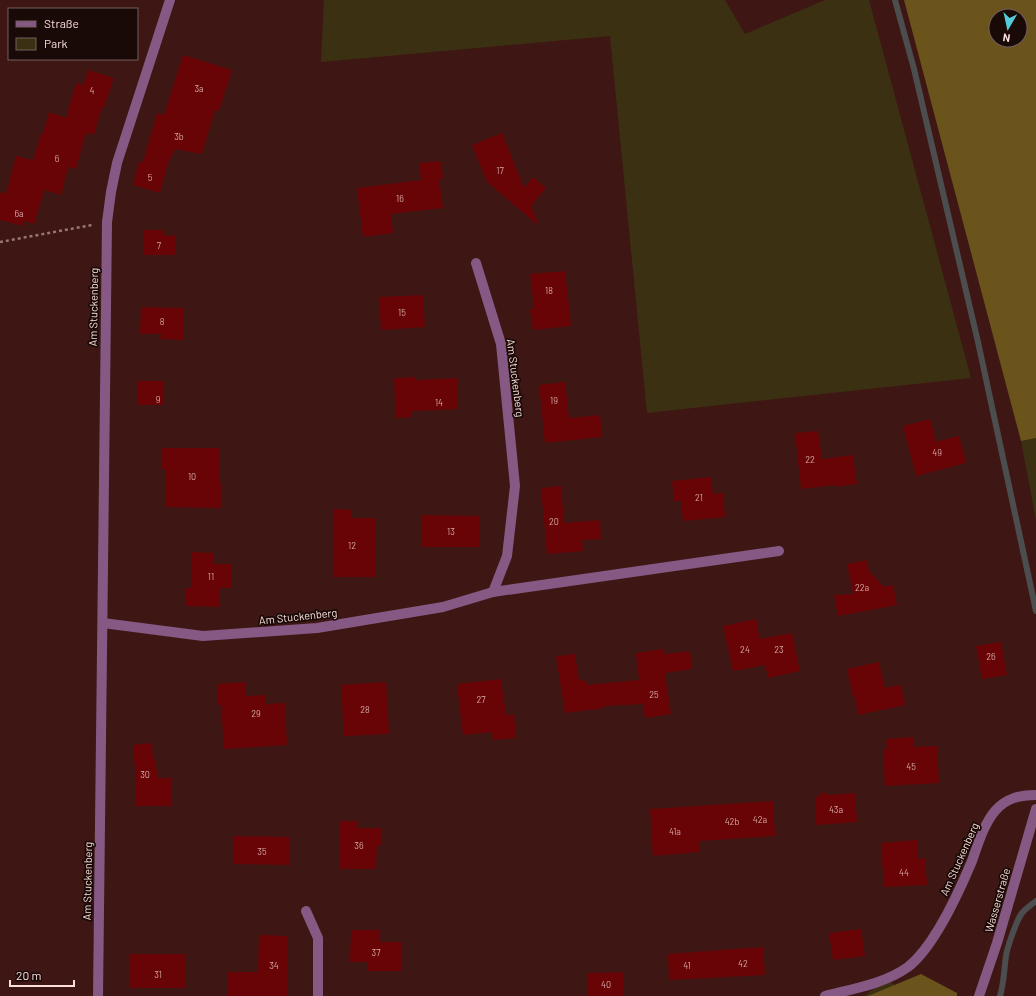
<svg xmlns="http://www.w3.org/2000/svg" width="1036" height="996" font-family="Barlow,sans-serif">
  <rect width="100%" height="100%" fill="#3e1714"/>
  <g fill="#3c3012">
    <polygon points="324,0 725,0 745,34 825,0 869,0 971,378 647,413 610,36 321,62"/>
    <polygon points="1036,438 1036,520 1021,441"/>
    <polygon points="887,979 908,996 864,996"/>
  </g>
  <g fill="#6a541b" fill-rule="evenodd">
    <path d="M904 0H1036V438L1021 441ZM996 16H1020V40H996Z"/>
    <polygon points="921,974 957,993 957,996 868,996"/>
  </g>
  <g fill="none" stroke-linecap="round" stroke-linejoin="round">
    <g stroke="#4b4d4e" stroke-width="6">
      <polyline points="895,0 914,69 978,342 1036,611"/>
      <path d="M1000 996C1004 983 1004 970 1006 956 1007 948 1017 919 1022 913 1026 908 1031 905 1036 901"/>
    </g>
  </g>
  <g fill="#690406">
    <polygon points="183,55 232,70 219,111 215,110 202,154 175,149 168,163 160,193 133,185 139,161 143,162 157,113 164,115"/>
    <polygon points="88,70 114,78 104,108 102,107 94,135 86,133 76,169 68,167 61,195 44,190 34,224 24,221 23,226 0,220 0,192 6,194 16,156 33,160 41,133 43,134 49,112 66,118 76,83 83,85"/>
    <polygon points="502,133 524,188 533,177 546,188 531,206 539,226 487,182 472,145"/>
    <polygon points="437,161 437,162 441,162 443,178 439,179 443,208 391,214 393,233 363,237 357,188 421,180 419,163"/>
    <polygon points="143,230 164,230 163,235 176,236 176,255 143,255"/>
    <polygon points="565,271 571,326 533,330 530,309 534,309 530,274"/>
    <polygon points="423,295 425,327 381,330 379,297"/>
    <polygon points="141,307 183,308 183,340 160,339 161,334 140,334"/>
    <polygon points="415,377 415,380 457,378 458,409 412,411 412,417 396,418 394,378"/>
    <rect x="137" y="381" width="26" height="24"/>
    <polygon points="565,382 569,418 600,415 602,437 545,443 539,385"/>
    <polygon points="930,419 936,442 959,436 966,463 916,476 903,426"/>
    <polygon points="818,431 822,459 853,455 857,484 835,487 835,485 801,489 795,433"/>
    <polygon points="161,448 219,448 219,483 222,483 222,508 166,507 166,469 161,469"/>
    <polygon points="711,477 713,494 723,493 725,517 683,521 681,501 674,501 672,481"/>
    <polygon points="561,486 564,523 600,520 601,539 582,540 583,551 547,554 541,488"/>
    <polygon points="333,509 352,510 352,518 376,518 375,577 333,577"/>
    <polygon points="421,515 480,516 480,547 421,547"/>
    <polygon points="191,552 213,553 213,564 232,564 232,588 220,588 219,607 185,606 185,588 191,588"/>
    <polygon points="867,560 869,571 884,587 893,585 897,605 838,616 834,595 853,594 847,564"/>
    <polygon points="756,619 760,639 792,633 800,671 768,678 765,665 733,671 723,626"/>
    <polygon points="1001,642 1007,675 982,679 976,646"/>
    <polygon points="663,649 664,654 690,651 692,669 665,673 671,714 645,718 643,704 604,706 604,708 565,713 556,656 575,654 579,681 585,680 585,683 587,683 587,685 639,680 636,653"/>
    <polygon points="879,662 885,688 901,685 905,705 858,715 855,697 853,697 847,669"/>
    <polygon points="501,679 506,715 514,714 516,738 493,740 492,732 463,735 457,684"/>
    <polygon points="245,682 246,696 265,695 266,704 285,703 287,745 224,749 221,705 218,705 217,684"/>
    <polygon points="386,682 389,734 344,736 341,685"/>
    <polygon points="913,737 913,747 937,746 939,783 885,786 883,749 887,749 886,739"/>
    <polygon points="152,743 153,760 155,759 158,778 171,778 171,806 135,806 135,769 133,745"/>
    <polygon points="823,792 829,795 855,793 857,822 816,825 815,799"/>
    <polygon points="773,801 775,836 699,841 700,852 653,856 650,809"/>
    <polygon points="339,821 358,821 358,828 381,828 381,845 377,845 376,869 339,869"/>
    <polygon points="234,836 290,837 289,865 234,864"/>
    <polygon points="917,840 918,859 925,858 927,885 884,887 881,843"/>
    <polygon points="861,929 865,956 833,960 829,933"/>
    <polygon points="351,930 379,930 379,942 401,942 401,971 367,971 367,962 350,962"/>
    <polygon points="259,935 287,936 287,996 228,996 228,972 258,972"/>
    <polygon points="763,947 765,975 669,980 668,954"/>
    <rect x="130" y="954" width="55" height="34"/>
    <polygon points="624,972 624,996 588,996 588,973"/>
  </g>
  <g fill="none" stroke-linecap="round" stroke-linejoin="round">
    <polyline stroke="#987673" stroke-width="2.5" stroke-dasharray="3 3" stroke-linecap="butt" points="0,242 92,225"/>
    <g stroke="#865985" stroke-width="10">
      <polyline points="493,592 779,551"/>
      <polyline points="103,623 203,636 317,628 443,607 493,592 507,556 515,486 501,344 476,263"/>
      <polyline points="306,911 318,938 318,996"/>
      <polyline points="98,996 107,222 111,192 117,163 170,0"/>
      <path d="M825 996C852 989 884 984 908 967 935 946 959 892 972 861 978 844 984 824 995 811 1006 798 1020 795 1036 795"/>
      <polyline points="979,996 997,943 1036,809"/>
    </g>
  </g>
  <g text-anchor="middle" dominant-baseline="central" stroke-width="3.5" stroke-linejoin="round" paint-order="stroke">
    <g font-size="9" fill="#d6a8a6">
      <text x="199" y="88">3a</text>
      <text x="92" y="90">4</text>
      <text x="179" y="136">3b</text>
      <text x="57" y="158">6</text>
      <text x="500" y="170">17</text>
      <text x="150" y="177">5</text>
      <text x="400" y="198">16</text>
      <text x="19" y="213">6a</text>
      <text x="159" y="245">7</text>
      <text x="549" y="290">18</text>
      <text x="402" y="312">15</text>
      <text x="162" y="321">8</text>
      <text x="158" y="399">9</text>
      <text x="554" y="400">19</text>
      <text x="439" y="402">14</text>
      <text x="937" y="452">49</text>
      <text x="810" y="459">22</text>
      <text x="192" y="476">10</text>
      <text x="699" y="497">21</text>
      <text x="554" y="521">20</text>
      <text x="451" y="531">13</text>
      <text x="352" y="545">12</text>
      <text x="211" y="576">11</text>
      <text x="862" y="587">22a</text>
      <text x="745" y="649">24</text>
      <text x="779" y="649">23</text>
      <text x="991" y="656">26</text>
      <text x="654" y="694">25</text>
      <text x="481" y="699">27</text>
      <text x="365" y="709">28</text>
      <text x="256" y="713">29</text>
      <text x="911" y="766">45</text>
      <text x="145" y="774">30</text>
      <text x="836" y="809">43a</text>
      <text x="760" y="819">42a</text>
      <text x="732" y="821">42b</text>
      <text x="675" y="831">41a</text>
      <text x="359" y="845">36</text>
      <text x="262" y="851">35</text>
      <text x="904" y="872">44</text>
      <text x="376" y="952">37</text>
      <text x="743" y="963">42</text>
      <text x="274" y="965">34</text>
      <text x="687" y="965">41</text>
      <text x="158" y="974">31</text>
      <text x="606" y="984">40</text>
    </g>
    <g font-size="11" fill="#fadfdb" stroke="#190907">
      <text transform="translate(93 307) rotate(-89)">Am Stuckenberg</text>
      <text transform="translate(516 378) rotate(83)">Am Stuckenberg</text>
      <text transform="translate(298 616) rotate(-6)">Am Stuckenberg</text>
      <text transform="translate(959 859) rotate(-66)">Am Stuckenberg</text>
      <text transform="translate(87 881) rotate(-89)">Am Stuckenberg</text>
      <text transform="translate(997 900) rotate(-74)">Wasserstraße</text>
    </g>
  </g>
  <rect x="8" y="8" width="130" height="52" fill="#190907" stroke="#735f5c"/>
  <rect x="16" y="21" width="20" height="6" fill="#865985" stroke="#735f5c"/>
  <text x="44" y="28" font-size="12" fill="#fadfdb">Straße</text>
  <rect x="16" y="38" width="20" height="12" fill="#3c3012" stroke="#735f5c"/>
  <text x="44" y="48" font-size="12" fill="#fadfdb">Park</text>
  <g transform="translate(1008 28) rotate(189)"><circle r="19" fill="#190907" stroke="#735f5c"/>
  <path d="M0-3L7 15L0 10L-7 15Z" fill="#53cbdb"/>
  <text y="-6" font-size="11" font-weight="bold" text-anchor="middle" fill="#fadfdb">N</text>
  </g>
  <path d="M10 980v6h64v-6" fill="none" stroke="#fadfdb" stroke-width="2"/>
  <text x="16" y="980" font-size="12" fill="#fadfdb" stroke="#190907" stroke-width="3" paint-order="stroke">20 m</text>
</svg>
